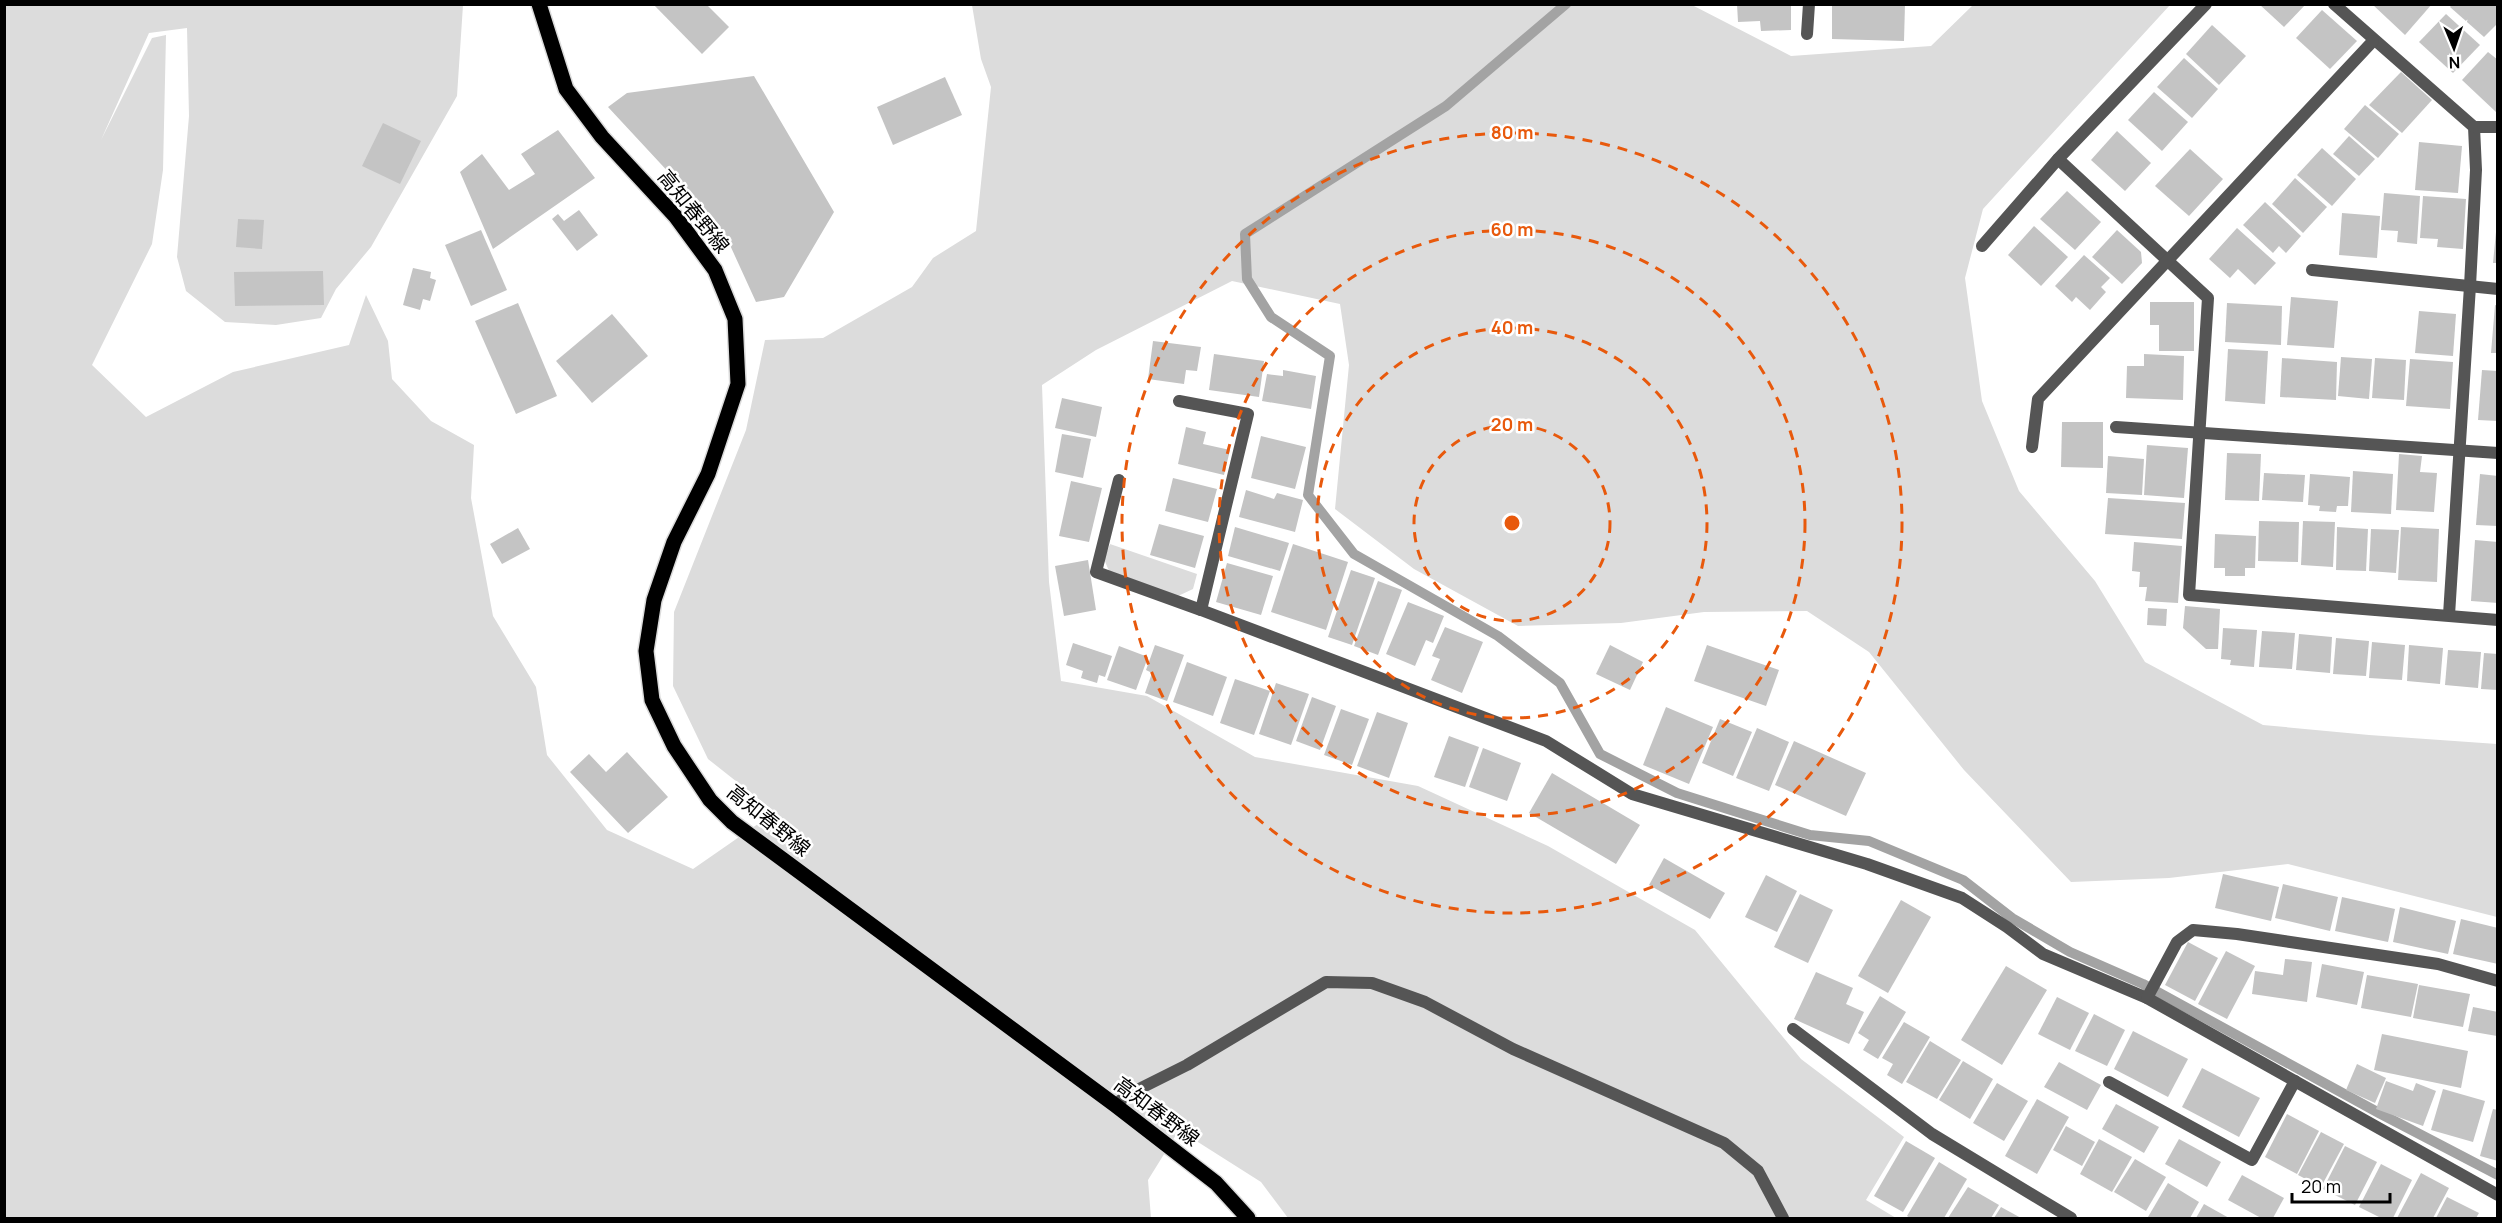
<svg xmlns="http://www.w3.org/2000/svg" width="2502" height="1223" font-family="Manrope,'Noto Sans JP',sans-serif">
  <rect width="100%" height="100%" fill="#fff"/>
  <g fill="#dcdcdc">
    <polygon points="5,5 463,5 457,96 371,247 336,289 321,318 276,325 225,322 186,291 177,257 189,116 187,28 149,33 101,140 152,38 166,35 163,170 152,244 92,365 146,417 233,372 349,345 366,295 388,341 392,379 431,421 474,445 471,498 493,616 536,687 547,755 607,830 693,869 775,812 708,759 673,686 674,612 746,430 765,340 823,338 912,287 933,258 976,231 991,87 981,59 972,5 1692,5 1791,56 1931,46 1973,5 2170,5 1983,209 1965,278 1982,401 2019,491 2095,581 2145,662 2263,725 2369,735 2497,744 2497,917 2288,864 2169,878 2071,882 1964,770 1869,652 1807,611 1704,612 1621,623 1518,626 1414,569 1335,509 1349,365 1340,304 1232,281 1096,350 1042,385 1049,582 1061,681 1147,696 1255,757 1418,786 1548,846 1695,930 1801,1059 1904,1137 1866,1200 1896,1218 1288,1218 1261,1182 1179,1130 1148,1180 1151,1218 5,1218"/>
    <polygon points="1110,544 1197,574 1193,589 1178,596 1109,571 1104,559"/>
  </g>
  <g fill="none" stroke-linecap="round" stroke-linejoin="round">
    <polyline stroke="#a3a3a3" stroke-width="10" points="1566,4 1446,106 1245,234 1247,279 1271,317 1330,356 1308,495 1354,554 1498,636 1560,683 1600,754 1677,793 1810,835 1869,841 1963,880 2012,918 2070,952 2143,984 2379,1113 2498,1175"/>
  </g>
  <g fill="#c4c4c4">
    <polygon points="653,4 706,4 729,27 702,54"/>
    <polygon points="1737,4 1791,4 1791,30 1761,31 1760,21 1738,22"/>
    <polygon points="1832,4 1905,4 1904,41 1832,39"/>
    <polygon points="2259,4 2306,4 2284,27"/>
    <polygon points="2372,4 2432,4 2405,35"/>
    <polygon points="2452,4 2498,4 2498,23 2484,37 2450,7"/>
    <polygon points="2322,10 2357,41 2330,69 2296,38"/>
    <polygon points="2446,14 2480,45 2453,73 2419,42"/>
    <polygon points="2212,25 2246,56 2219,85 2186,54"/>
    <polygon points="2488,52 2498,60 2496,112 2462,80"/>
    <polygon points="2184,58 2218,89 2192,118 2157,87"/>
    <polygon points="2401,72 2432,100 2402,133 2369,105"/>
    <polygon points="754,76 834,212 784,297 756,302 724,232 608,107 627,93"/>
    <polygon points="945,77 962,115 893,145 877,107"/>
    <polygon points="2154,92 2188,122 2162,151 2128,120"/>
    <polygon points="2365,105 2399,134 2378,158 2344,129"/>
    <polygon points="383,123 421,141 400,184 362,166"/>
    <polygon points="558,130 595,178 493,249 460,172 482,154 509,190 535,174 521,154"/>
    <polygon points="2117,131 2151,163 2125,191 2091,160"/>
    <polygon points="2349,136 2375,159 2359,176 2333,154"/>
    <polygon points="2419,142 2462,146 2458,193 2415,190"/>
    <polygon points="2322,148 2356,179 2332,206 2297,175"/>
    <polygon points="2190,149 2223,179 2189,216 2155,186"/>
    <polygon points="2295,178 2327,207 2303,233 2272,204"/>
    <polygon points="2067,191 2101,222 2075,250 2040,219"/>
    <polygon points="2384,193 2420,196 2417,244 2397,242 2398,231 2381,230"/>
    <polygon points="2423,196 2466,199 2463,249 2437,247 2438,239 2420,238"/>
    <polygon points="2265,202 2301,236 2286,253 2279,246 2273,253 2243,225"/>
    <polygon points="579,210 598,235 577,251 552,219 558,214 564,221"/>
    <polygon points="2342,213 2380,216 2377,258 2339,255"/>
    <polygon points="238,219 264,220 262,249 236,247"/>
    <polygon points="2034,226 2068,257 2041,286 2008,255"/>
    <polygon points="2237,228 2276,263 2255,285 2238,269 2230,278 2209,259"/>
    <polygon points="481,230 507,290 471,306 445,245"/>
    <polygon points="2117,230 2141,252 2142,263 2122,284 2092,257"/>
    <polygon points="2496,232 2498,232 2498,263 2493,263"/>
    <polygon points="2084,255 2110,278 2101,287 2106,292 2090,310 2076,297 2072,302 2055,286"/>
    <polygon points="413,268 431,272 430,278 436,280 430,301 423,299 420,310 403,305"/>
    <polygon points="323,271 324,305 235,306 234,272"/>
    <polygon points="2291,297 2338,301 2334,348 2287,345"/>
    <polygon points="2150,302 2194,302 2194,351 2159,351 2159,325 2150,325"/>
    <polygon points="518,303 557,396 516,414 475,321"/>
    <polygon points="2227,303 2282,306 2281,345 2225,342"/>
    <polygon points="2495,305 2498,306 2498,353 2491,353"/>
    <polygon points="2419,311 2456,314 2453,356 2415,353"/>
    <polygon points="612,314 648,356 592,403 556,361"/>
    <polygon points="1153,341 1201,347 1197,371 1186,370 1184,384 1148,379"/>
    <polygon points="2228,349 2268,351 2265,404 2225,401"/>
    <polygon points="1214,354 1264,361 1259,397 1209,390"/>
    <polygon points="2144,354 2184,356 2183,400 2126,398 2127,366 2144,366"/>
    <polygon points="2341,357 2372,359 2369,399 2338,396"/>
    <polygon points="2282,358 2337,362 2336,400 2280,397"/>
    <polygon points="2375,358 2406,360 2404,400 2372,398"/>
    <polygon points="2410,359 2453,362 2450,409 2406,406"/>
    <polygon points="1283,370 1316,376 1311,409 1262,401 1267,374 1283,376"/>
    <polygon points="2482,370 2498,371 2498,421 2478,420"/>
    <polygon points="1062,398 1102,407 1096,437 1055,428"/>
    <polygon points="2062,422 2103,422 2103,468 2061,467"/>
    <polygon points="1186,427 1206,432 1203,444 1230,450 1224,475 1178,464"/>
    <polygon points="1062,434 1091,439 1083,478 1055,472"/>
    <polygon points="1261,436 1306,447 1295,489 1251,478"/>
    <polygon points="2147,445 2188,448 2184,498 2144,495"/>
    <polygon points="2227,453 2261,454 2259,501 2225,500"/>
    <polygon points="2399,454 2422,456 2420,472 2437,473 2434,512 2396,510"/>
    <polygon points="2108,456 2144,459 2142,495 2106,493"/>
    <polygon points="2353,471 2393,474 2391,514 2351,512"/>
    <polygon points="2264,473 2305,475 2303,502 2262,500"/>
    <polygon points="2310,474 2350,477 2348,506 2337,506 2336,512 2319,511 2320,506 2308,505"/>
    <polygon points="2480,474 2498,476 2498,526 2476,525"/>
    <polygon points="1173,478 1217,489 1208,522 1165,511"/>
    <polygon points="1071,481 1102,488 1089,542 1059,536"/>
    <polygon points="1246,490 1274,499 1277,493 1303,500 1295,532 1239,517"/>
    <polygon points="2108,498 2185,503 2182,539 2105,534"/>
    <polygon points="2259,521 2299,522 2298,562 2258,561"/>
    <polygon points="2303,521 2335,522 2333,567 2301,565"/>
    <polygon points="1159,524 1204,536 1195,568 1150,555"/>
    <polygon points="1235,527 1289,543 1280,571 1228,556"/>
    <polygon points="2337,527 2368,529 2366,571 2336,570"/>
    <polygon points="2401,527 2439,529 2437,582 2398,580"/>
    <polygon points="518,528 530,549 502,564 490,544"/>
    <polygon points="2371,529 2399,530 2396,573 2369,571"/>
    <polygon points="2215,534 2256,536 2255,568 2245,568 2245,576 2225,576 2225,568 2214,568"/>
    <polygon points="2475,540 2498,542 2498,603 2471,601"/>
    <polygon points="2134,542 2182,546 2178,603 2145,601 2147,587 2139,587 2140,572 2132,571"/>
    <polygon points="1293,544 1348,562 1326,630 1271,612"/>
    <polygon points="1088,560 1096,610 1064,616 1055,566"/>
    <polygon points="1227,563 1273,576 1261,615 1216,602"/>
    <polygon points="1351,570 1375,578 1352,645 1328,637"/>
    <polygon points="1378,581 1402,590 1378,655 1354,646"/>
    <polygon points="1408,602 1444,616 1433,643 1426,640 1415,666 1386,654"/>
    <polygon points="2185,606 2220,609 2218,649 2206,649 2183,628"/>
    <polygon points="2148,608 2167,609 2166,626 2147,625"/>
    <polygon points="1445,627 1483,642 1462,693 1431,680 1440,659 1432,656"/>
    <polygon points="2223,628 2257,630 2254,667 2230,665 2231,660 2221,659"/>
    <polygon points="2262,631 2295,633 2292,669 2259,667"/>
    <polygon points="2299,634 2332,637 2330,673 2296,670"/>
    <polygon points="2336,638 2369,641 2366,676 2333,674"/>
    <polygon points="2372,642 2405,645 2402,680 2369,678"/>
    <polygon points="1073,643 1112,656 1105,677 1099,675 1097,683 1081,678 1083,671 1066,665"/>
    <polygon points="1155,645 1184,655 1167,701 1145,693 1152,673 1146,670"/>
    <polygon points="1610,645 1643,662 1630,690 1596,674"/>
    <polygon points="1707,645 1779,670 1766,706 1694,681"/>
    <polygon points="2409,645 2443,648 2440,684 2407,681"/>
    <polygon points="1119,646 1148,657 1136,690 1107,680"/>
    <polygon points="2448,650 2481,652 2478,688 2445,685"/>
    <polygon points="2484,653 2498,654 2498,690 2481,689"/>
    <polygon points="1187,662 1227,677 1213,716 1173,702"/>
    <polygon points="1235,679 1270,691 1254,735 1220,723"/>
    <polygon points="1276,683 1309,694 1291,745 1259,734"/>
    <polygon points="1312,697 1336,706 1320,750 1296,741"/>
    <polygon points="1666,707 1713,727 1689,784 1643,765"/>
    <polygon points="1341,709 1369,719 1352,765 1324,755"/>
    <polygon points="1377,712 1408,723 1389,778 1357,766"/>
    <polygon points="1720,719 1752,732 1733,776 1702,763"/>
    <polygon points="1757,728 1789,742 1769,791 1736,778"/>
    <polygon points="1449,736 1479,747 1465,787 1434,777"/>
    <polygon points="1794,741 1866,773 1846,816 1775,785"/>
    <polygon points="1483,748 1521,763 1507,801 1469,787"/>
    <polygon points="627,752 668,797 628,833 570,772 589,754 606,772"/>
    <polygon points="1552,773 1640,825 1616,864 1529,813"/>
    <polygon points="1664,858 1725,893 1710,919 1649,885"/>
    <polygon points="2223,874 2279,887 2271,921 2215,908"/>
    <polygon points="1766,875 1797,891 1777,932 1745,917"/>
    <polygon points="2283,884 2338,897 2330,931 2275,918"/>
    <polygon points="1800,894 1833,910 1808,963 1774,947"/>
    <polygon points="2342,897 2395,909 2388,942 2335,931"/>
    <polygon points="1901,900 1931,917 1888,993 1858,976"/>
    <polygon points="2400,907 2456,921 2448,954 2393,942"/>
    <polygon points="2461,919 2498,928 2498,964 2453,954"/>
    <polygon points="2188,942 2218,958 2195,1001 2165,985"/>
    <polygon points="2226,951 2255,966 2227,1019 2198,1004"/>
    <polygon points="2285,959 2312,962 2307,1002 2252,994 2255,971 2283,975"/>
    <polygon points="2322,964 2364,972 2357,1005 2316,997"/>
    <polygon points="2006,966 2047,990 2002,1065 1961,1040"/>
    <polygon points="1816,972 1853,988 1846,1004 1864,1012 1849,1044 1794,1019"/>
    <polygon points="2367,975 2418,984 2411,1017 2361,1008"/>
    <polygon points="2419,985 2470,994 2463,1027 2413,1018"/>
    <polygon points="1880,996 1906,1012 1878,1059 1863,1050 1869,1040 1858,1033"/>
    <polygon points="2057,997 2089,1013 2070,1050 2038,1034"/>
    <polygon points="2473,1007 2498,1012 2497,1036 2468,1031"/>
    <polygon points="2094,1014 2125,1030 2107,1066 2075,1051"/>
    <polygon points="1904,1022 1930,1037 1902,1084 1887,1075 1893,1064 1882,1058"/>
    <polygon points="2133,1031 2188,1059 2168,1097 2114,1069"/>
    <polygon points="2382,1034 2468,1051 2461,1088 2374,1070"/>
    <polygon points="1930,1041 1961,1060 1937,1099 1906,1082"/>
    <polygon points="1963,1061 1993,1079 1970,1119 1939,1100"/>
    <polygon points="2059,1062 2101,1085 2087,1110 2044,1087"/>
    <polygon points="2357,1064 2386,1078 2375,1103 2346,1090"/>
    <polygon points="2202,1068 2260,1098 2239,1137 2182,1107"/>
    <polygon points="2386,1081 2413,1091 2416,1083 2436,1091 2423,1126 2376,1109"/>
    <polygon points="1997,1083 2028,1101 2004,1141 1973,1123"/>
    <polygon points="2443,1089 2485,1101 2473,1142 2431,1130"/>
    <polygon points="2037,1099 2069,1117 2037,1174 2005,1156"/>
    <polygon points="2116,1104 2159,1127 2144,1153 2102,1129"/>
    <polygon points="2493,1109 2498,1110 2498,1161 2480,1156"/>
    <polygon points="2287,1114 2319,1131 2297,1174 2265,1157"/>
    <polygon points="2066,1126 2095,1142 2082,1166 2053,1150"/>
    <polygon points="2321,1132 2344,1144 2321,1187 2298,1175"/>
    <polygon points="2099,1139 2132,1157 2112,1192 2080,1174"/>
    <polygon points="2179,1139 2221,1162 2207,1187 2165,1164"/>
    <polygon points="1906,1141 1935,1158 1903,1212 1874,1196"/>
    <polygon points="2345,1146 2377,1162 2355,1205 2323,1189"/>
    <polygon points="2135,1159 2166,1177 2146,1211 2114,1192"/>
    <polygon points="1939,1162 1967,1179 1944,1218 1910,1218 1907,1216"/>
    <polygon points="2381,1164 2412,1180 2393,1218 2381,1218 2359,1207"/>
    <polygon points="2421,1173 2449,1188 2433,1218 2397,1218"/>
    <polygon points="2242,1175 2284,1198 2273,1218 2261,1218 2228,1200"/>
    <polygon points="2168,1183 2199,1202 2190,1218 2148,1217"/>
    <polygon points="1968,1187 1999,1205 1991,1218 1948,1218"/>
    <polygon points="2447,1197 2479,1213 2476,1218 2436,1218"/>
    <polygon points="2204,1204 2229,1218 2196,1218"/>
    <polygon points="2001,1207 2021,1218 1994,1218"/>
  </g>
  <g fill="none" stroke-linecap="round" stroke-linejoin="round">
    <g stroke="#dbdbdb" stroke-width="18">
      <polyline id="primary" points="539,4 566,89 602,137 676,217 715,270 735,319 738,384 708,474 674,542 654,600 646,651 652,700 674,746 710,800 732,822 1115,1105 1216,1183 1248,1218"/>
    </g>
    <g stroke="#555" stroke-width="12">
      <polyline points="2334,4 2474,127 2476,170 2470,286 2449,615"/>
      <polyline points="1807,34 1809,4"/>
      <polyline points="2474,127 2498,127"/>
      <polyline points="2058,159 2208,298 2189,595 2498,620"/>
      <polyline points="1982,246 2058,159 2206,4"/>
      <polyline points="2312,270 2498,289"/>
      <polyline points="2116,427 2498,453"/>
      <polyline points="2032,447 2038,399 2373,41"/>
      <polyline points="1119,480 1096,572 1201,610 1248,414 1179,401"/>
      <polyline points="1201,610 1546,741 1632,794 1867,864 1962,898 2007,927 2043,954 2147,998 2498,1195"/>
      <polyline points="2147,998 2177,942 2193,930 2237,934 2438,964 2498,981"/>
      <polyline points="1793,1029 1932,1134 2071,1218"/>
      <polyline points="2109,1082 2252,1160 2295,1081"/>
      <polyline points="1115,1105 1127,1095 1187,1065 1326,982 1372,983 1425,1002 1513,1049 1724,1143 1758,1171 1783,1218"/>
    </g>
    <use href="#primary" stroke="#000" stroke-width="15"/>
  </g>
  <g fill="none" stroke="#e8590c" stroke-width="3" stroke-dasharray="10 8">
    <circle cx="1512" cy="523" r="98"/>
    <circle cx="1512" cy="523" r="195"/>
    <circle cx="1512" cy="523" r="293"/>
    <circle cx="1512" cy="523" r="390"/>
  </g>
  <g text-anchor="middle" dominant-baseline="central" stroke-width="5" stroke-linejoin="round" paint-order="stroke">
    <g font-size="20" fill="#000" stroke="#fff">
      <text transform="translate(694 211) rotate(51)">高知春野線</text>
      <text transform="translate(769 820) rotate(39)">高知春野線</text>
      <text transform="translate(1157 1111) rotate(37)">高知春野線</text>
    </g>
  </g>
  <circle cx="1512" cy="523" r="9" fill="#e8590c" stroke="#fff" stroke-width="3"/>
  <g font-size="18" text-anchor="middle" font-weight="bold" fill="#e8590c" stroke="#fff" stroke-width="5" stroke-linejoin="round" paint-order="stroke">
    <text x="1512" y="139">80 m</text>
    <text x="1512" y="236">60 m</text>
    <text x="1512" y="334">40 m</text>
    <text x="1512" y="431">20 m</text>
  </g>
  <rect width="2502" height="1223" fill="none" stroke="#000000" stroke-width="12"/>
  <g transform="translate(2454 48) rotate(178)" stroke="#ffffff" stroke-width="4.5" paint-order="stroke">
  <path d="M0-4.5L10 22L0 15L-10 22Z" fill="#000000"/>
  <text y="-9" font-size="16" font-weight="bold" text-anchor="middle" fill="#000000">N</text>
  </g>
  <path d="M2292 1193v9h98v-9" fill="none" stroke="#000000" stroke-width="3"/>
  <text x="2301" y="1193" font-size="18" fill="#000000" stroke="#ffffff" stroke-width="4.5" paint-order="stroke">20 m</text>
</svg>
